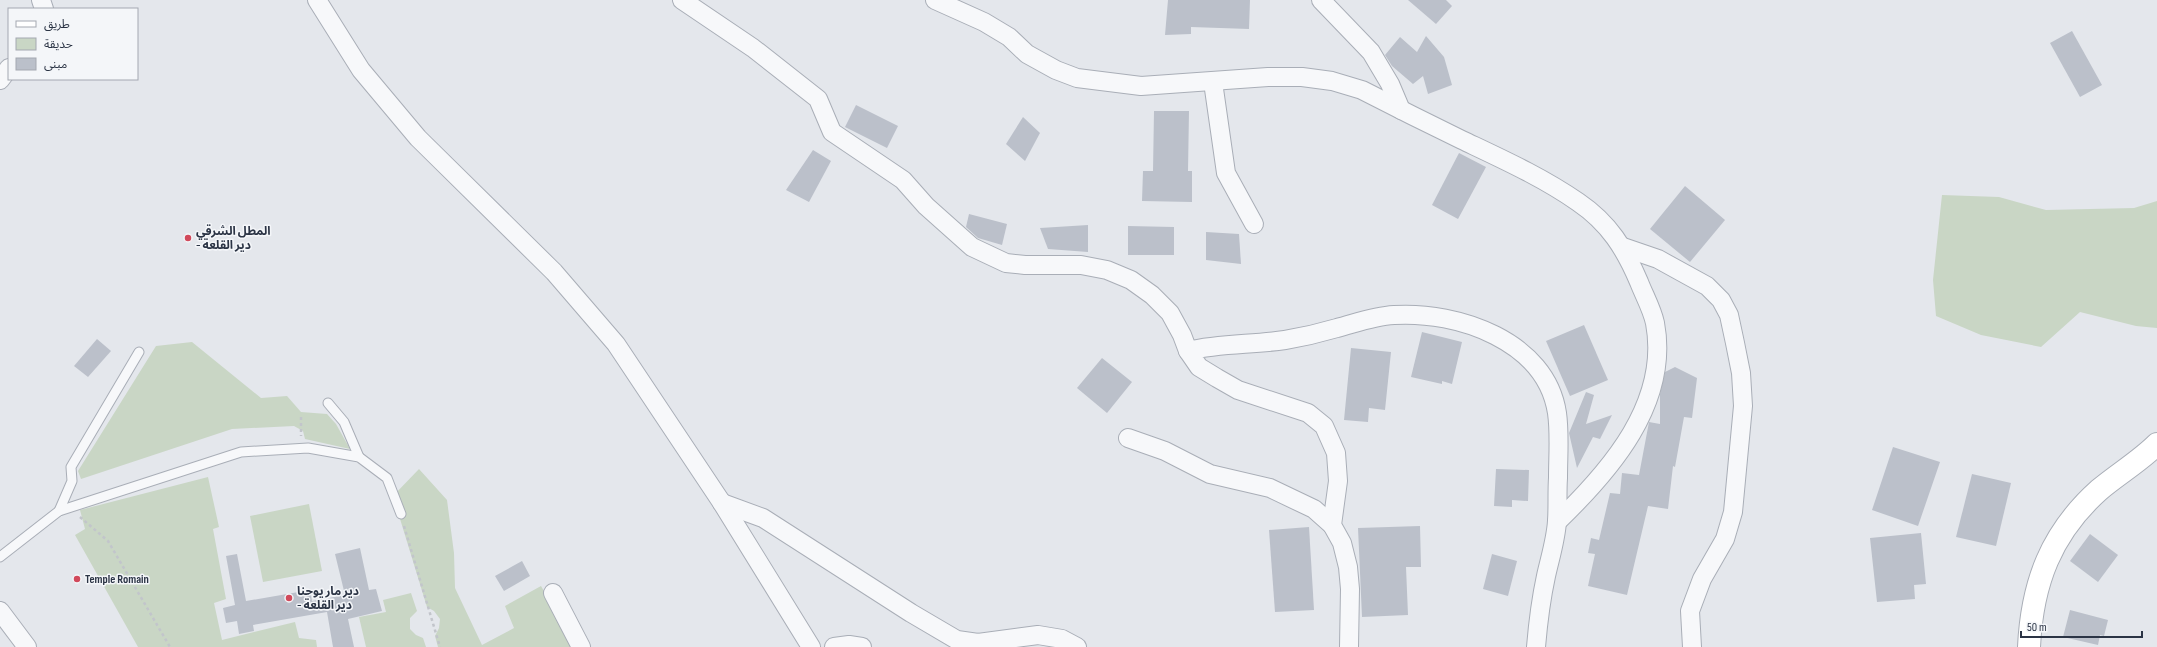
<svg xmlns="http://www.w3.org/2000/svg" width="2157" height="647" font-family="'Sofia Sans Condensed','Noto Sans Arabic',sans-serif">
  <rect width="100%" height="100%" fill="#e4e7ec"/>
  <g fill="#c9d6c5">
    <polygon points="1942,195 1999,197 2046,210 2134,208 2157,201 2157,328 2136,326 2080,312 2041,347 1981,335 1936,316 1933,280"/>
    <polygon points="192,342 261,398 287,396 301,412 327,414 336,424 350,449 305,439 303,431 294,426 232,429 81,479 78,471 156,346"/>
    <polygon points="419,469 447,500 454,553 455,588 482,645 514,628 505,606 541,586 576,647 438,647 435,636 439,628 440,619 434,611 427,607 393,496"/>
    <polygon points="208,477 219,527 213,529 226,599 214,603 222,640 295,622 299,638 316,640 317,647 138,647 75,535 85,529 80,510"/>
    <polygon points="309,504 322,571 263,582 250,516"/>
    <polygon points="411,593 417,611 410,618 410,629 416,635 423,638 426,647 366,647 359,617 386,612 383,600"/>
  </g>
  <g fill="#bbc0ca">
    <polygon points="1168,0 1250,0 1249,29 1191,27 1191,34 1165,35"/>
    <polygon points="1408,0 1446,0 1452,6 1436,24"/>
    <polygon points="2072,31 2102,85 2080,97 2050,43"/>
    <polygon points="1426,36 1444,57 1452,85 1428,94 1423,76 1413,84 1392,66 1385,55 1400,37 1417,52"/>
    <polygon points="856,105 898,126 887,148 845,127"/>
    <polygon points="1154,111 1189,111 1188,171 1192,171 1192,202 1142,201 1143,171 1153,171"/>
    <polygon points="1023,117 1040,133 1025,161 1006,144"/>
    <polygon points="813,150 831,161 809,202 786,190"/>
    <polygon points="1459,153 1486,167 1458,219 1432,205"/>
    <polygon points="1685,186 1725,220 1690,262 1650,229"/>
    <polygon points="969,214 1007,224 1002,245 978,238 966,227"/>
    <polygon points="1088,225 1088,252 1048,249 1040,228"/>
    <polygon points="1128,226 1174,227 1174,255 1128,255"/>
    <polygon points="1206,232 1239,234 1241,264 1206,260"/>
    <polygon points="1584,325 1608,380 1570,396 1546,341"/>
    <polygon points="1422,332 1462,342 1452,384 1442,381 1442,384 1411,377"/>
    <polygon points="97,339 111,351 88,377 74,366"/>
    <polygon points="1351,348 1391,352 1385,410 1369,408 1368,422 1344,420"/>
    <polygon points="1102,358 1132,382 1107,413 1077,388"/>
    <polygon points="1675,367 1697,378 1692,418 1684,417 1675,467 1673,466 1668,509 1648,506 1627,595 1588,586 1595,554 1588,553 1591,538 1599,540 1610,493 1620,494 1622,473 1639,475 1649,422 1660,424 1660,394 1665,372"/>
    <polygon points="1586,392 1594,395 1586,424 1612,415 1600,439 1593,437 1577,468 1569,433"/>
    <polygon points="1893,447 1940,462 1918,526 1872,510"/>
    <polygon points="1496,469 1529,470 1528,501 1512,500 1512,507 1494,506"/>
    <polygon points="1972,474 2011,483 1996,546 1956,537"/>
    <polygon points="1420,526 1421,567 1406,567 1408,615 1362,617 1358,528"/>
    <polygon points="1309,527 1314,610 1275,612 1269,530"/>
    <polygon points="1921,533 1926,584 1914,585 1915,599 1877,602 1870,538"/>
    <polygon points="2090,534 2118,555 2098,582 2070,561"/>
    <polygon points="360,548 369,590 376,589 382,611 348,619 354,647 333,647 327,612 253,625 254,631 239,634 237,621 226,623 223,608 235,605 226,556 237,554 246,601 310,590 312,601 345,595 335,554"/>
    <polygon points="1492,554 1517,561 1508,596 1483,589"/>
    <polygon points="522,561 530,576 504,591 495,576"/>
    <polygon points="2070,610 2108,620 2104,636 2100,635 2098,645 2063,637"/>
  </g>
  <g fill="none" stroke-linecap="round" stroke-linejoin="round">
    <g stroke="#a9aeb7" stroke-width="11">
      <g id="lane">
        <polyline points="328,403 344,422 359,457"/>
        <polyline points="59,511 72,481 71,467 139,352"/>
        <polyline points="0,557 59,511 241,452 308,448 359,457 387,478 401,514"/>
      </g>
    </g>
    <g stroke="#a9aeb7" stroke-width="20">
      <g id="street">
        <polyline points="41,0 44,9"/>
        <polyline points="317,0 361,70 418,138 554,272 616,344 722,503 811,647"/>
        <polyline points="682,0 753,48 818,99 832,132 903,180 926,206 972,247 1006,263 1025,265 1081,265 1107,270 1131,280 1152,295 1170,313 1182,335 1188,351"/>
        <path d="M935 0 984 22 1009 37 1027 54 1056 70 1077 78 1141 86 1268 77H1302L1332 81 1362 90C1395 107 1429 124 1462 140 1502 159 1542 177 1578 202 1609 223 1625 249 1639 282 1644 295 1652 309 1655 323 1670 403 1610 471 1557 522"/>
        <polyline points="1321,0 1371,52 1390,84 1401,110"/>
        <polyline points="0,80 9,68"/>
        <polyline points="1213,82 1226,173 1254,224"/>
        <polyline points="1623,247 1658,259 1707,286 1721,300 1729,315 1735,343 1741,373 1743,406 1733,512 1725,539 1702,579 1690,611 1692,647"/>
        <polyline points="1128,438 1165,451 1210,474 1270,488 1314,509 1332,525"/>
        <polyline points="722,503 763,518 911,613 957,640 978,643 1038,635 1062,639 1077,647"/>
        <polyline points="553,593 581,647"/>
        <polyline points="0,611 27,647"/>
        <polyline points="834,647 849,645 862,647"/>
        <path d="M1349 647 1350 589 1348 567 1342 543 1332 525 1338 481 1336 453 1324 426 1308 413 1238 390 1217 378 1199 367 1188 351C1220 343 1253 345 1285 340 1303 337 1320 333 1337 328 1356 323 1374 316 1394 315 1458 311 1546 341 1557 413 1560 434 1558 456 1558 478 1557 492 1558 507 1557 521 1556 539 1550 558 1546 576 1541 599 1538 623 1536 647"/>
      </g>
    </g>
    <g stroke="#a9aeb7" stroke-width="24">
      <path id="secondary" d="M2029 647C2032 583 2051 533 2099 490 2118 474 2140 461 2157 444"/>
    </g>
    <g stroke="#c2c5cb" stroke-width="2.5" stroke-dasharray="3 3" stroke-linecap="butt">
      <polyline points="301,417 301,436"/>
      <polyline points="80,517 108,541 170,647"/>
      <polyline points="404,526 440,647"/>
    </g>
    <use href="#lane" stroke="#f7f8fa" stroke-width="9"/>
    <use href="#street" stroke="#f7f8fa" stroke-width="18"/>
    <use href="#secondary" stroke="#fff" stroke-width="22"/>
  </g>
  <g fill="#d1495b" stroke="#f4f6f9" stroke-width="1.5">
    <circle cx="188" cy="238" r="4"/>
    <circle cx="77" cy="579" r="4"/>
    <circle cx="289" cy="598" r="4"/>
  </g>
  <g text-anchor="middle" dominant-baseline="central" stroke-width="3" stroke-linejoin="round" paint-order="stroke">
    <g font-size="12" font-weight="bold" fill="#2b3445" stroke="#f4f6f9" text-anchor="start">
      <text x="196" y="231">المطل الشرقي<tspan x="196" dy="14">- دير القلعة</tspan></text>
      <text x="85" y="579">Temple Romain</text>
      <text x="297" y="591">دير مار يوحنا<tspan x="297" dy="14">- دير القلعة</tspan></text>
    </g>
  </g>
  <rect x="8" y="8" width="130" height="72" fill="#f4f6f9" stroke="#a4a8b1"/>
  <rect x="16" y="21" width="20" height="6" fill="#ffffff" stroke="#a4a8b1"/>
  <text x="44" y="28" font-size="12" fill="#2b3445">طريق</text>
  <rect x="16" y="38" width="20" height="12" fill="#c9d6c5" stroke="#a4a8b1"/>
  <text x="44" y="48" font-size="12" fill="#2b3445">حديقة</text>
  <rect x="16" y="58" width="20" height="12" fill="#bbc0ca" stroke="#a4a8b1"/>
  <text x="44" y="68" font-size="12" fill="#2b3445">مبنى</text>
  <path d="M2021 631v6h121v-6" fill="none" stroke="#2b3445" stroke-width="2"/>
  <text x="2027" y="631" font-size="12" fill="#2b3445" stroke="#f4f6f9" stroke-width="3" paint-order="stroke">50 m</text>
</svg>
